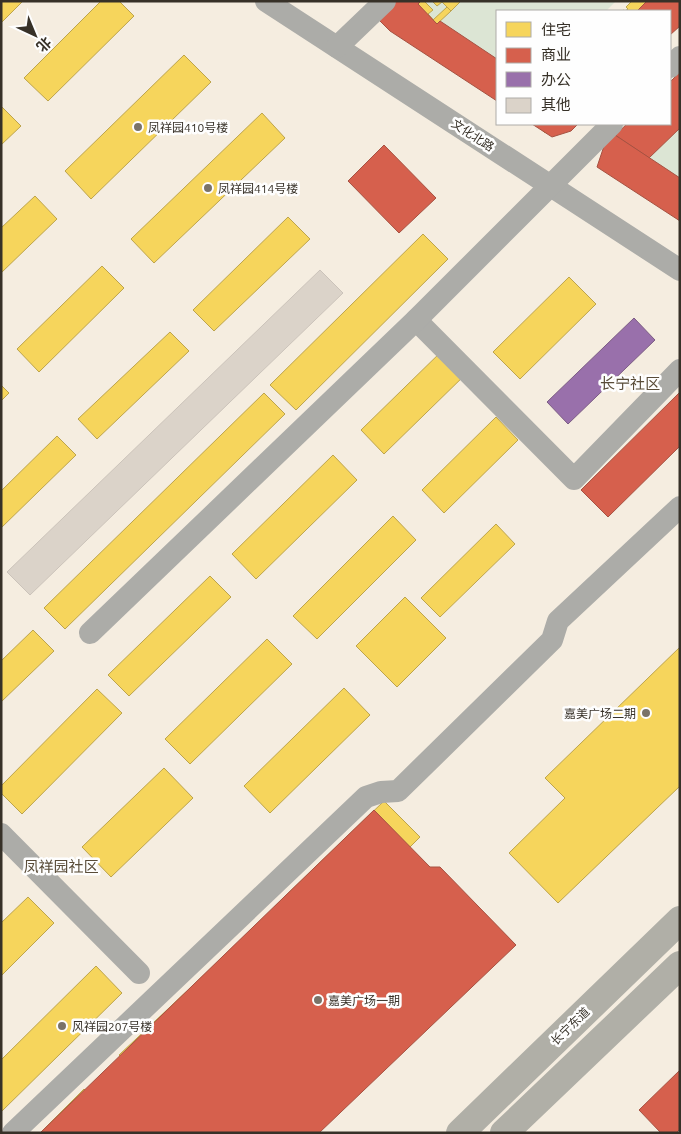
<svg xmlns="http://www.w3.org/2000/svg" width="681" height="1134" font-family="Ubuntu,'Noto Sans SC',sans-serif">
  <rect width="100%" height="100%" fill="#f5ede0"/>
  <g fill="#dce5d4">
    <polygon points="404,1 616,1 606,11 497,11 497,65"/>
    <polygon points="680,121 680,186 639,160"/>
  </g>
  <g fill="#f6d55c" stroke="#bda44c">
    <polygon points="1,1 23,1 1,23"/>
    <polygon points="101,1 119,1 134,16 48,101 24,78"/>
    <polygon points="401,1 424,1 433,10 428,14 437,24 428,33 423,28 408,42 402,36 404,34 402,32 400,34 392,26 395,24 387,15 393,9 395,11 397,9 395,7"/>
    <polygon points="432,1 459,1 460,2 451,11 442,2 437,6"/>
    <polygon points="632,1 675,1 679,5 678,7 680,9 680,14 673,20 670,17 670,11 622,11 624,10 625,11 628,9 626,7"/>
    <polygon points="447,7 451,11 437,24 433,20"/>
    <polygon points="184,55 211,82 91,199 65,171"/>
    <polygon points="1,106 21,126 1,145"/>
    <polygon points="262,113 285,138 154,263 131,239"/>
    <polygon points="539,124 554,124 545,133 539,127 541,125"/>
    <polygon points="35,196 57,219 1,273 1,228"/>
    <polygon points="288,217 310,239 214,331 193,310"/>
    <polygon points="423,234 448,259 296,410 270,385"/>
    <polygon points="102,266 124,288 39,372 17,349"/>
    <polygon points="569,277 596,304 520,379 493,352"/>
    <polygon points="170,332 189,351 97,439 78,419"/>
    <polygon points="446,347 469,371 384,454 361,430"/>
    <polygon points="1,385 9,393 1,401"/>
    <polygon points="264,393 285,414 65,629 44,608"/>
    <polygon points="496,417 518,440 444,513 422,490"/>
    <polygon points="57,436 76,455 1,528 1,491"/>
    <polygon points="333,455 357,480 256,579 232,554"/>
    <polygon points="393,516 416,540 317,639 293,616"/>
    <polygon points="496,524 515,544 440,617 421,598"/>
    <polygon points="210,576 231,597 129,696 108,675"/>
    <polygon points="405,597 446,638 397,687 356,646"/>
    <polygon points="33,630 54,651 1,702 1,661"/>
    <polygon points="267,639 292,664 190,764 165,739"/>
    <polygon points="680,647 680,786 558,903 509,853 565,798 545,778"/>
    <polygon points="344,688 370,715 270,813 244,786"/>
    <polygon points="97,689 122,713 22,814 1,793 1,786"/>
    <polygon points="164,768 193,798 111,877 82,847"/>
    <polygon points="384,801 420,837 402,855 380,833 288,922 274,907"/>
    <polygon points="28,897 54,923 1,976 1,923"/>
    <polygon points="238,943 255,961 137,1073 119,1055"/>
    <polygon points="96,966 122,993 1,1112 1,1060"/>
    <polygon points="84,1089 109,1114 90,1133 40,1133"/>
  </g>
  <g fill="#d6604d" stroke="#a65242">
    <polygon points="397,1 421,1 418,4 437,24 440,21 497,59 497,101 390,31 378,19"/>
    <polygon points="647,1 680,1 680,26 670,35 670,11 637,11"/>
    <polygon points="680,72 680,128 649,158 615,135 627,124 670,124 670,82"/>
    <polygon points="532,124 578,124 571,131 552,137"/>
    <polygon points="615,135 680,178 680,221 597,167 604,146"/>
    <polygon points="384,145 436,198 399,233 348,181"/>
    <polygon points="680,392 680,446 608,517 581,490"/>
    <polygon points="374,810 430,867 440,867 516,945 319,1133 40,1133"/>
    <polygon points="680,1070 680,1129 676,1133 661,1133 639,1110"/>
  </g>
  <polygon fill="#9970ab" stroke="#7c5d84" points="634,318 655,340 568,424 547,402"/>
  <polygon fill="#dbd3c9" stroke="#cbc3ba" points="320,270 343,293 30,595 7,572"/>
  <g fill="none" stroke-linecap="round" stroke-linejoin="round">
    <g stroke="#acaca8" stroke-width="22">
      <polyline points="266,1 680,270"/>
      <polyline points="337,47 385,1"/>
      <polyline points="670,67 680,57"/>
      <polyline points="416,320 574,479 680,370"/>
      <polyline points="90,633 416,320 612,124"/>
      <polyline points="1,834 139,973"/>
      <polyline points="13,1133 366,797 381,792 398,791 552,640 558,621 680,507"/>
    </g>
    <g stroke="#b0afa7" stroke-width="28">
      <polyline points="460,1133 680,920"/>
      <polyline points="504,1133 680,965"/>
    </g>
  </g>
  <g fill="#7a7368" stroke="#fefefe" stroke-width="2">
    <circle cx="138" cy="127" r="5"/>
    <circle cx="208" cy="188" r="5"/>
    <circle cx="646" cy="713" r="5"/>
    <circle cx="318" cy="1000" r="5"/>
    <circle cx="62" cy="1026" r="5"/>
  </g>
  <g text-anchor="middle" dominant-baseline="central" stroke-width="5" stroke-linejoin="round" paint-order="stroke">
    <g font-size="12" fill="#373128" stroke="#fefefe" text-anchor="start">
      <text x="148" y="127">凤祥园410号楼</text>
      <text x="218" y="188">凤祥园414号楼</text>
      <text x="636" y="713" text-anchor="end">嘉美广场二期</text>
      <text x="328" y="1000">嘉美广场一期</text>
      <text x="72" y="1026">风祥园207号楼</text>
    </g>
    <g font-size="12" fill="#373128" stroke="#fefefe">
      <text transform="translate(473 135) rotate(33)">文化北路</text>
      <text transform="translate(570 1026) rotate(-44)">长宁东道</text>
    </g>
    <g font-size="15" fill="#594c38" stroke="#fefefe">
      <text x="630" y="383">长宁社区</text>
      <text x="61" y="866">凤祥园社区</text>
    </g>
  </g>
  <rect width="681" height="1134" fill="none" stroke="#373128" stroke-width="5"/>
  <rect x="496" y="10" width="175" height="115" fill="#fefefe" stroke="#aeaca8"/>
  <rect x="506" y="22" width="25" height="15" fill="#f6d55c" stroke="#aeaca8"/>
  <text x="541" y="35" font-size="15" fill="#373128">住宅</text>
  <rect x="506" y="48" width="25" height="15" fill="#d6604d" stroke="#aeaca8"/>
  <text x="541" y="60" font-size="15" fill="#373128">商业</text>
  <rect x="506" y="72" width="25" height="15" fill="#9970ab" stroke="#aeaca8"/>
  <text x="541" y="85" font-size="15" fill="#373128">办公</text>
  <rect x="506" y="98" width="25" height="15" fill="#dbd3c9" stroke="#aeaca8"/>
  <text x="541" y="110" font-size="15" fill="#373128">其他</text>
  <g transform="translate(35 35) rotate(136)" stroke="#fefefe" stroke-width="4" paint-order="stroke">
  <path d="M0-4L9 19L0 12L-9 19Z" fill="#373128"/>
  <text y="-8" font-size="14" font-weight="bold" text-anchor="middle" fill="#373128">北</text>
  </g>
</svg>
